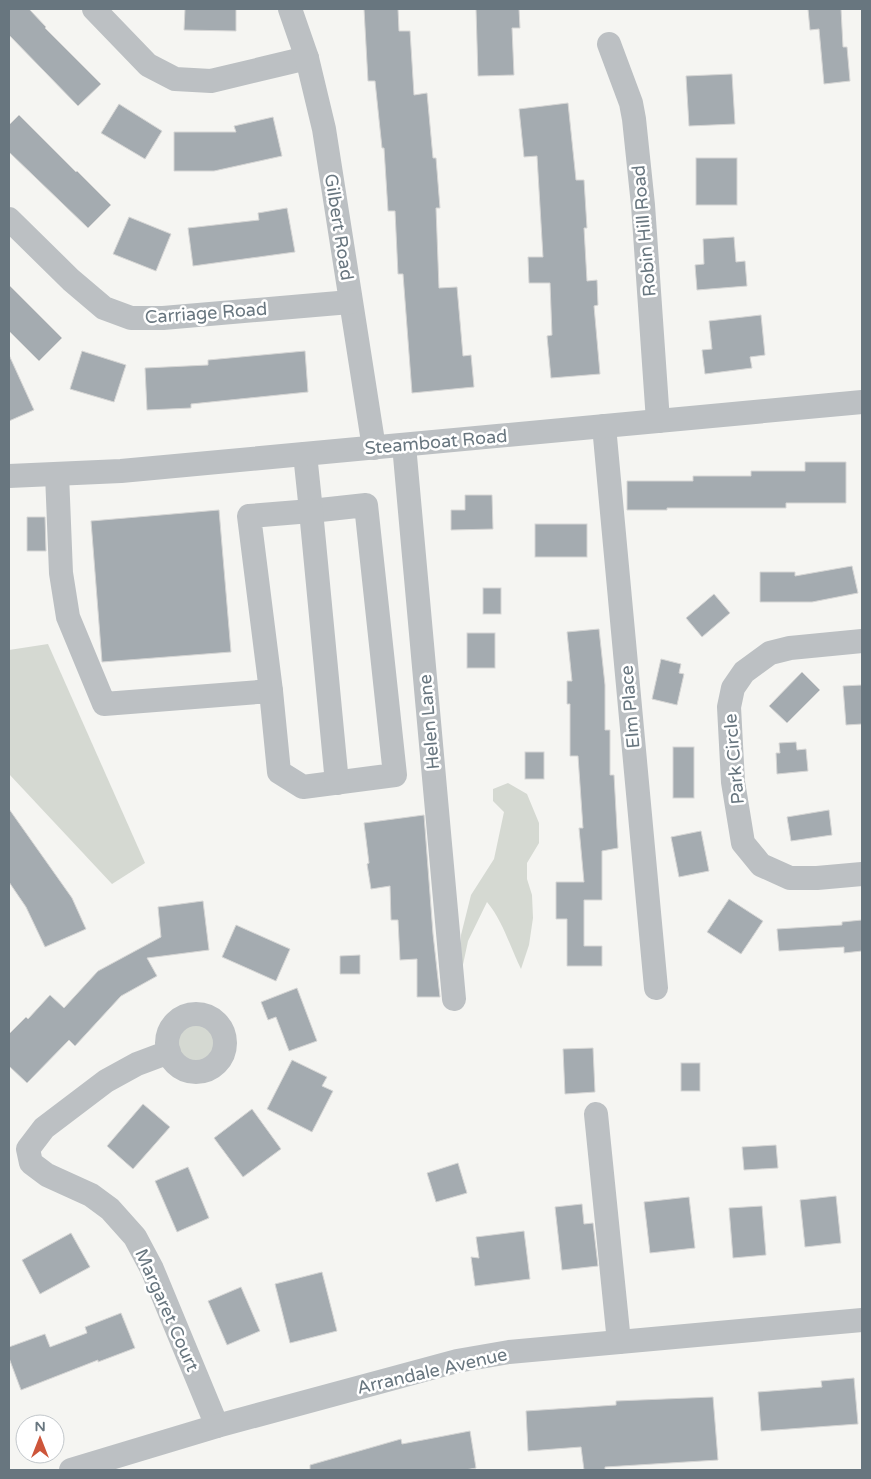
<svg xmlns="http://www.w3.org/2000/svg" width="871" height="1479" font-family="'Varela Round',sans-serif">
  <rect width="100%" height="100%" fill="#f5f5f2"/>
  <g fill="#d5d9d2">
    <polygon points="48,644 145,863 112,884 9,774 9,650"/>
    <path d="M508 783 527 794 539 823V843L527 863V879L532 895 533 918 529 945 521 969C510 947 503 921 487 902L468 941 461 974V935L471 895 494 859 504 812 493 801V789Z"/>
    <circle cx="197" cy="1042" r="23"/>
  </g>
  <g fill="#a4abb0" stroke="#d6d6d5">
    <polygon points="9,9 29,9 46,27 45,28 101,84 78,106 9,35"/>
    <polygon points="185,9 236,9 236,31 184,30"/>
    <polygon points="364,9 398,9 399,31 410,31 414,95 427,93 433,158 436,158 440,208 436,208 439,288 457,287 463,356 471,355 474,387 412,393 403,274 398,274 395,211 388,211 384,148 382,148 375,81 368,81"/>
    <polygon points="476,9 519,9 520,28 512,28 514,75 478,76"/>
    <polygon points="808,9 841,9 843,47 847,47 850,81 824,84 819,29 810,30"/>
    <polygon points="732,74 735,124 689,126 686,76"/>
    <polygon points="568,103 576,180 584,180 587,228 584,228 587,281 597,280 598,305 594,306 600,374 551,378 547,336 552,335 550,283 529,283 528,257 543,257 537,156 524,157 519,109"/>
    <polygon points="119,104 162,131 145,159 101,133"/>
    <polygon points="19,115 76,172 77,171 111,205 88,228 9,152 9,125"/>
    <polygon points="273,117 282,156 214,171 174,171 174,132 236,132 234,126"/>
    <rect x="696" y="158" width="41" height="47"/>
    <polygon points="287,208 295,252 193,266 188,228 259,220 258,213"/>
    <polygon points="129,217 171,234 156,271 113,254"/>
    <polygon points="734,237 736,262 745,261 747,286 697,290 695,265 704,264 703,239"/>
    <polygon points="9,285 62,338 39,361 9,331"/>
    <polygon points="761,315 765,355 750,357 752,368 705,374 702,350 712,349 709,321"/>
    <polygon points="82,351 126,365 114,402 70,389"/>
    <polygon points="305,351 308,392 191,404 191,408 147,410 145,368 208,365 208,360"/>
    <polygon points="9,355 34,410 9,421"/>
    <polygon points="805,462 846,462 846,503 786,503 786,508 667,508 667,510 627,510 627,481 693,481 693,476 751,476 751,471 805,471"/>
    <polygon points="465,495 492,495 493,529 451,530 451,510 465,510"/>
    <polygon points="219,510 231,652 102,662 91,521"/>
    <polygon points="27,517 45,517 46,551 27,551"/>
    <rect x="535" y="524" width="52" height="33"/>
    <polygon points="852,566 858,593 812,602 760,602 760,572 795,572 795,576"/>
    <rect x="483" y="588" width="18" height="26"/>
    <polygon points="714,594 730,613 702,637 686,618"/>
    <polygon points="599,629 605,685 605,730 610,730 610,775 614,775 618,848 602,851 602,900 584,900 584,946 602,946 602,966 567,966 567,919 556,919 556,882 584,882 579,828 583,828 578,756 570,756 570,704 567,704 567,681 572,681 567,632"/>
    <rect x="467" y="633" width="28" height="35"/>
    <polygon points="661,659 681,664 679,673 684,674 677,705 652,699"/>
    <polygon points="802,672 820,690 787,723 769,706"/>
    <polygon points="862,685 862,724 846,725 843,686"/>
    <polygon points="796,742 797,750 806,749 808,771 777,774 776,753 780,753 779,743"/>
    <rect x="673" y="747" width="21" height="51"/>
    <rect x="525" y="752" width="19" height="27"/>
    <polygon points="9,809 72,898 86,929 45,947 26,907 9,882"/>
    <polygon points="829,810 832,835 791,841 787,817"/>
    <polygon points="424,815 433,934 440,997 417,997 417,959 400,960 398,920 391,920 390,886 371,889 367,864 369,863 364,823"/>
    <polygon points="701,831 709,871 679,877 671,837"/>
    <polygon points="729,899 763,921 741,954 707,932"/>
    <polygon points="203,901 209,950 147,958 157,976 121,996 75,1046 69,1040 27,1083 9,1066 9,1034 26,1017 28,1019 50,995 64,1008 98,971 161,937 158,907"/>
    <polygon points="862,920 862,951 844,953 844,947 779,951 777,929 842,925 842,922"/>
    <polygon points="236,925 290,949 276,981 222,957"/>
    <polygon points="360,955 360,974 340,974 340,956"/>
    <polygon points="297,988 317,1041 289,1051 276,1017 268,1020 261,1002"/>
    <polygon points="593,1048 595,1092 565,1094 563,1049"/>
    <polygon points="292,1060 327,1077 322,1086 333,1091 312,1132 267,1109"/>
    <rect x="681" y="1063" width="19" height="28"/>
    <polygon points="143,1104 170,1127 133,1169 107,1146"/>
    <polygon points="252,1109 281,1149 243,1177 214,1138"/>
    <polygon points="776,1145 778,1168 744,1170 742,1147"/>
    <polygon points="458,1163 467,1193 436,1202 427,1173"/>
    <polygon points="188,1167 209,1218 177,1232 155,1181"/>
    <polygon points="836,1196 841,1243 805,1247 800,1200"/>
    <polygon points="689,1197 695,1248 650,1253 644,1202"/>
    <polygon points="582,1204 584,1224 593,1223 598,1266 562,1270 555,1207"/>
    <polygon points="762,1206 766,1255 733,1258 729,1208"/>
    <polygon points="524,1231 530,1279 475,1286 471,1257 479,1258 476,1237"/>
    <polygon points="71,1233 90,1267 40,1294 22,1260"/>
    <polygon points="322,1272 337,1331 290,1343 275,1284"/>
    <polygon points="241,1287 260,1331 227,1345 208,1301"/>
    <polygon points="121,1313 135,1348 98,1362 98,1360 21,1390 9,1358 9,1347 45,1334 50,1347 87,1333 85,1327"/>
    <polygon points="854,1378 858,1424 761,1431 758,1392 822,1387 821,1381"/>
    <polygon points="713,1397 718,1460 605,1467 605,1470 584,1470 581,1447 528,1451 526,1411 616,1405 616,1401"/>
    <polygon points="470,1431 476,1468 465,1470 310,1470 310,1465 401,1439 402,1444"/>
  </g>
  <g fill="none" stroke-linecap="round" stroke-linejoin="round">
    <g stroke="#bcc0c3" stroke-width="24">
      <polyline points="94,9 148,65 175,79 211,81 307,58"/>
      <polyline points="290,9 307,58 324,129 374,448"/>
      <polyline points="609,44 631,103 634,119 643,205 658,421"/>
      <polyline points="9,219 71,280 104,308 131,318 163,318 350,302"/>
      <polyline points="604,426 656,988"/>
      <polyline points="404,445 454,999"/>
      <polyline points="57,474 61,573 68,617 104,704 271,691 279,772 303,787 395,775 366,505 311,511 305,454"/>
      <polyline points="9,476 121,471 862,402"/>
      <polyline points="862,641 790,648 770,653 744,672 733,688 729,707 733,782 743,843 761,865 790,878 817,878 862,874"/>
      <polyline points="271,691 249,516 311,511 337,783"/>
      <circle cx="196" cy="1043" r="29"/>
      <polyline points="169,1052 137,1064 106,1081 44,1128 28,1149 31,1163 47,1175 91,1195 110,1209 135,1237 152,1269 217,1426"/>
      <polyline points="596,1114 619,1342"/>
      <polyline points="71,1470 217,1426 457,1361 509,1352 862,1320"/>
    </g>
  </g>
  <g text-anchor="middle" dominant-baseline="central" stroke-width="5" stroke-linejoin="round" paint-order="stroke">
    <g font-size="18" fill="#68767f" stroke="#fff">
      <text transform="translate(339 227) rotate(81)">Gilbert Road</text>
      <text transform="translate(644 231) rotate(-95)">Robin Hill Road</text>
      <text transform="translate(206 313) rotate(-4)">Carriage Road</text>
      <text transform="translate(436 442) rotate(-5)">Steamboat Road</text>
      <text transform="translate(630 707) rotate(-95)">Elm Place</text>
      <text transform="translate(429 722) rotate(-95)">Helen Lane</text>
      <text transform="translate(734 759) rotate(-95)">Park Circle</text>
      <text transform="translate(167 1310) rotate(66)">Margaret Court</text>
      <text transform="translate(432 1371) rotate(-13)">Arrandale Avenue</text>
    </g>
  </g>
  <rect width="871" height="1479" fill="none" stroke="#68767f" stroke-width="20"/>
  <g transform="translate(40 1439)"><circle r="24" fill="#ffffff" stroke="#c3c8cc"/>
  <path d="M0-4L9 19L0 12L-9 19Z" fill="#cd553a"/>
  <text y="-8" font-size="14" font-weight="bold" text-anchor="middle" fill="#68767f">N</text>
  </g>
</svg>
